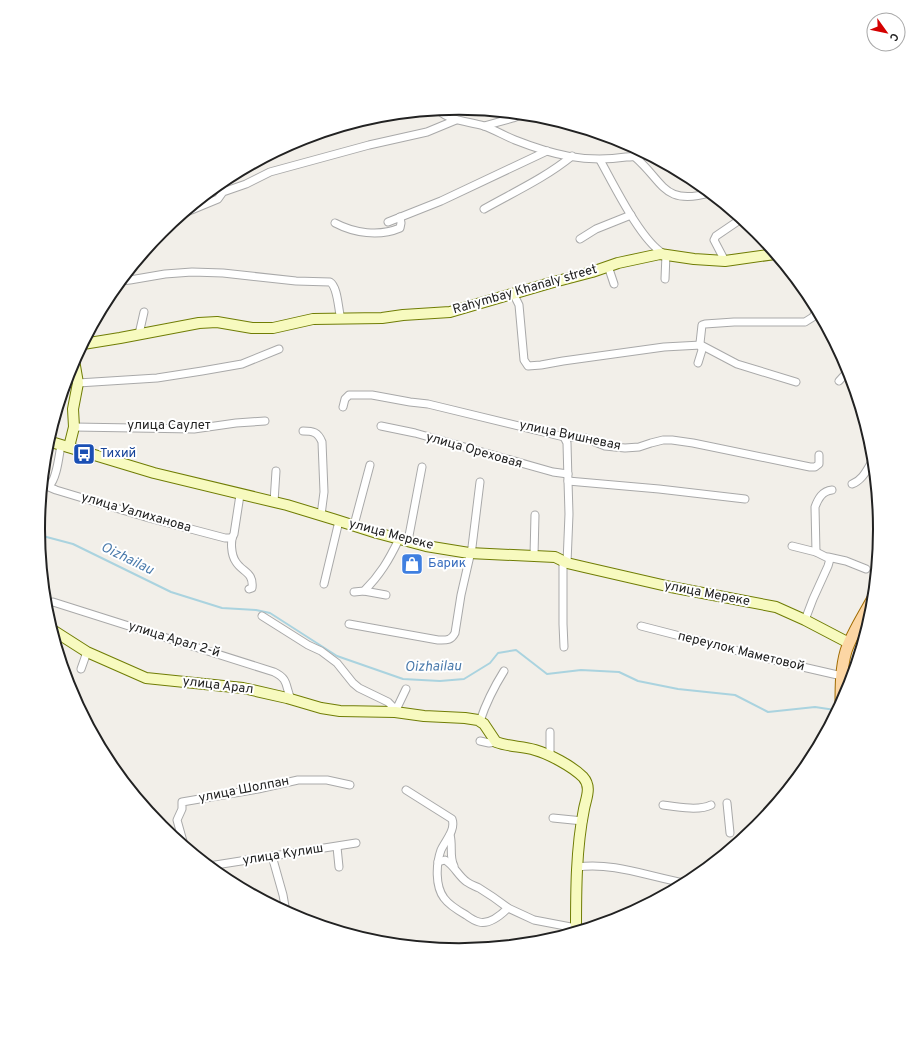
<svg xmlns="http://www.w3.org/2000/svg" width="918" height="1058" font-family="Overpass,sans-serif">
  <rect width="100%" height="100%" fill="#f2efe9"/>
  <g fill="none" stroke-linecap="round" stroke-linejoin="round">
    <polyline stroke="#aad3df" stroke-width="2" points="39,535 73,544 171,592 222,608 256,610 270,613 337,656 403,679 440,681 464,679 490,663 498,653 516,650 547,674 581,670 619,672 638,681 678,689 735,695 768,712 815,707 835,710"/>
    <g stroke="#a9a9a9" stroke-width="9">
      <g id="street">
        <path d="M438 110C452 122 468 121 484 126 495 130 505 136 515 140 553 155 585 163 626 157 633 157 640 156 647 155"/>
        <polyline points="484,126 513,118 523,114"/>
        <path d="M635 157C664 182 663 206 710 193"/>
        <path d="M600 160C614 185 641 241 664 254"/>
        <path d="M484 209C514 192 545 178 572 156"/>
        <polyline points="184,213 218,199 223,192 246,184 270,172 369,145 427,132 456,120"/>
        <polyline points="388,222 441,201 547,151"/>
        <path d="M335 223C354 233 379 237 400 228L401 223 400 217"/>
        <polyline points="580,239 596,229 631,215"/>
        <polyline points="725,261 714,240 716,236 741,219"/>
        <polyline points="608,266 614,284"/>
        <polyline points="665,279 666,254"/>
        <path d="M121 281 130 280 165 274 192 272 223 273 296 281 330 282C338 287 338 309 341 319"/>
        <polyline points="513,293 519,305 524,360 528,366 541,365 563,361 664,347 701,345 737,364 796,382"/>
        <polyline points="139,334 144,312"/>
        <polyline points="698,363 702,350 700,343 702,325 705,324 734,322 805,322 813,317 817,309"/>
        <polyline points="839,381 849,370"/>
        <polyline points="78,383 157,378 202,371 242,364 279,349"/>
        <polyline points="343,407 345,399 349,395 372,395 410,402 428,404 564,437 585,438 605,446 625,448 639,447 651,443 663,440 672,440 693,443 810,467 815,467 819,464 819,455"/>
        <polyline points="381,426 415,433 553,472 568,474"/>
        <polyline points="74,427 194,429 236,423 265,421"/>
        <path d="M303 431C313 431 318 432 322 442L324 492 321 515"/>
        <polyline points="564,437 567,443 568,481 569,514 567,563"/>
        <polyline points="568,481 659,489 745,499"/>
        <polyline points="42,484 56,490 149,518 225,538 232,538"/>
        <path d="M852 484C863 480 867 469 873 460"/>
        <path d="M49 486C57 479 59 455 61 445"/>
        <path d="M240 495 234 534C230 540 231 555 236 562 242 572 254 572 252 588L249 589"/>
        <polyline points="274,502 276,471"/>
        <polyline points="354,525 370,465"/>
        <polyline points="408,541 422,467"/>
        <polyline points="792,546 816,552 830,559 828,566 813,599 805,620"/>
        <path d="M816 552 815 507C818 499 822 491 832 490"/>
        <polyline points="534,555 535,515"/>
        <polyline points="828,557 846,561 866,569"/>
        <polyline points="563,561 563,624 564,647"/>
        <polyline points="324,584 339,521"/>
        <polyline points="364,591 386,595"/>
        <path d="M354 592 364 591C380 575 389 560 399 539"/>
        <path d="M46 612 50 603 53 602 274 672C289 679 285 686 291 699"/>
        <polyline points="262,616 308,645 321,651 337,663 353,683 359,688 388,702 393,707 395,712"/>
        <path d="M349 624 438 640C446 640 451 641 455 633L461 595 472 547 480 482"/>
        <polyline points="641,626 781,662 842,676"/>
        <polyline points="81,669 87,652"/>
        <polyline points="395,712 406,689"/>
        <path d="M480 721C486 703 494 687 504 671"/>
        <polyline points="550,732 550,756"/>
        <polyline points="480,741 489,743 496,742"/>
        <path d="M406 790 452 819C456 830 445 841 441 850 436 864 435 886 444 898 449 905 459 911 466 915 470 918 475 921 479 922 490 925 501 915 508 908L534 920 576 928"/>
        <polyline points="727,803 730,833"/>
        <path d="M663 805C677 807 699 811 711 805"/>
        <polyline points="553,818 583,821"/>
        <path d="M450 835C453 845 449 857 454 866"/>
        <polyline points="184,845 177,820 182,809 182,802 258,789 298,780 327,780 350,785"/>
        <polyline points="337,847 339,867"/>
        <polyline points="272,856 283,895 286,912"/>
        <path d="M438 862 445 860C455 866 458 876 467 882 471 885 475 886 479 888 489 894 499 901 508 908"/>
        <polyline points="209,866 356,843"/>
        <path d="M577 867C615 862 649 877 685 883"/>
      </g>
    </g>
    <g stroke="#707d05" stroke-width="12">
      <g id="secondary">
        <polyline points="83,344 120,338 199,323 217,322 252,328 273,328 313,319 382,318 403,315 450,312 550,283 592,272 618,263 660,254 694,259 725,261 775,254"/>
        <polyline points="48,441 154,473 287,505 333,519 377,533 426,546 469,553 555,557 567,563 584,567 671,587 776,607 805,620 849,643"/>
        <polyline points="69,447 74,427 73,409 78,383 74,360"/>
        <path d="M51 629 87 652 146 678 243 688 287 698 321 708 340 711 395 712 424 716 465 718 478 720 484 724 496 742C509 747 522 746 535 750 549 754 572 766 583 777 592 787 586 798 584 809 576 849 576 891 576 931"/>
      </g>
    </g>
    <g stroke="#a06b00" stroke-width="13">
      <path id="primary" d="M841 704C841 687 841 668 846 651 852 633 864 615 873 598"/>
    </g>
    <use href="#street" stroke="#fff" stroke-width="7"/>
    <use href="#secondary" stroke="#f7fabf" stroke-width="10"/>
    <use href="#primary" stroke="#fcd6a4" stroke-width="11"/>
  </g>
  <defs>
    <g id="bus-square" transform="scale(1.15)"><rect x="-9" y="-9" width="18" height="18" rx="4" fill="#1a4fb4" stroke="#fff"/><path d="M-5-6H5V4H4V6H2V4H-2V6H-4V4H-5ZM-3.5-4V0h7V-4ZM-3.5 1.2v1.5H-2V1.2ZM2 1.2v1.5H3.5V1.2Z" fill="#fff"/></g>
    <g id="shop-square" transform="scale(1.15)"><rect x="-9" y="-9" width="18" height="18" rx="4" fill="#3f7fe0" stroke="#fff"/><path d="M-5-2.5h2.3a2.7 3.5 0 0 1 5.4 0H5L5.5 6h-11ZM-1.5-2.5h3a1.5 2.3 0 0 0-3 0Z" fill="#fff"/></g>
  </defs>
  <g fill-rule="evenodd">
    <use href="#bus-square" x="84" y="454"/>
    <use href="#shop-square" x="412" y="564"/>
  </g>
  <g text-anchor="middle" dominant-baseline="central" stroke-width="4" stroke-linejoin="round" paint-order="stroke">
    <g font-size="13" fill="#222" stroke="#fff">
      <text transform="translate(525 290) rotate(-16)">Rahymbay Khanaly street</text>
      <text x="169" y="426">улица Саулет</text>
      <text transform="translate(570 436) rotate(12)">улица Вишневая</text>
      <text transform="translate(474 451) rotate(16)">улица Ореховая</text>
      <text transform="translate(136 513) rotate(16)">улица Уалиханова</text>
      <text transform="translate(391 535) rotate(15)">улица Мереке</text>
      <text transform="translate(707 594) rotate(11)">улица Мереке</text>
      <text transform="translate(174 640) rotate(17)">улица Арал 2-й</text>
      <text transform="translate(741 652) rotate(14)">переулок Маметовой</text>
      <text transform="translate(218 686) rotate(7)">улица Арал</text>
      <text transform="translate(244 790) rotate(-11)">улица Шолпан</text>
      <text transform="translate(283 855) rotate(-9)">улица Кулиш</text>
    </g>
    <g font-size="13" fill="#164399" stroke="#fff" text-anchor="start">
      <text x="100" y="454">Тихий</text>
    </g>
    <g font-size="13" fill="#366cbe" stroke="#fff" text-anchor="start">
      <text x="428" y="564">Барик</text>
    </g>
    <g font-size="14" font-style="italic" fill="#4a7aab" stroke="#fff">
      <text transform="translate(127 559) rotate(26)">Oizhailau</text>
      <text transform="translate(433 667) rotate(-1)">Oizhailau</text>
    </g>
  </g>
  <path d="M0 0H918V1058H0ZM45 529a414 414 0 1 1 828 0a414 414 0 1 1-828 0Z" fill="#fff" fill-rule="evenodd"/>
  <path fill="none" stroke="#222" stroke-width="2" d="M45 529a414 414 0 1 1 828 0a414 414 0 1 1-828 0Z"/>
  <g transform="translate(886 32) rotate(123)"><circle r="19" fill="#ffffff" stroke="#a7a7a7"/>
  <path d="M0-3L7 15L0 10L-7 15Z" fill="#d40000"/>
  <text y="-6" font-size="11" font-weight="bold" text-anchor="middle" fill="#222222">С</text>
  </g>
</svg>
